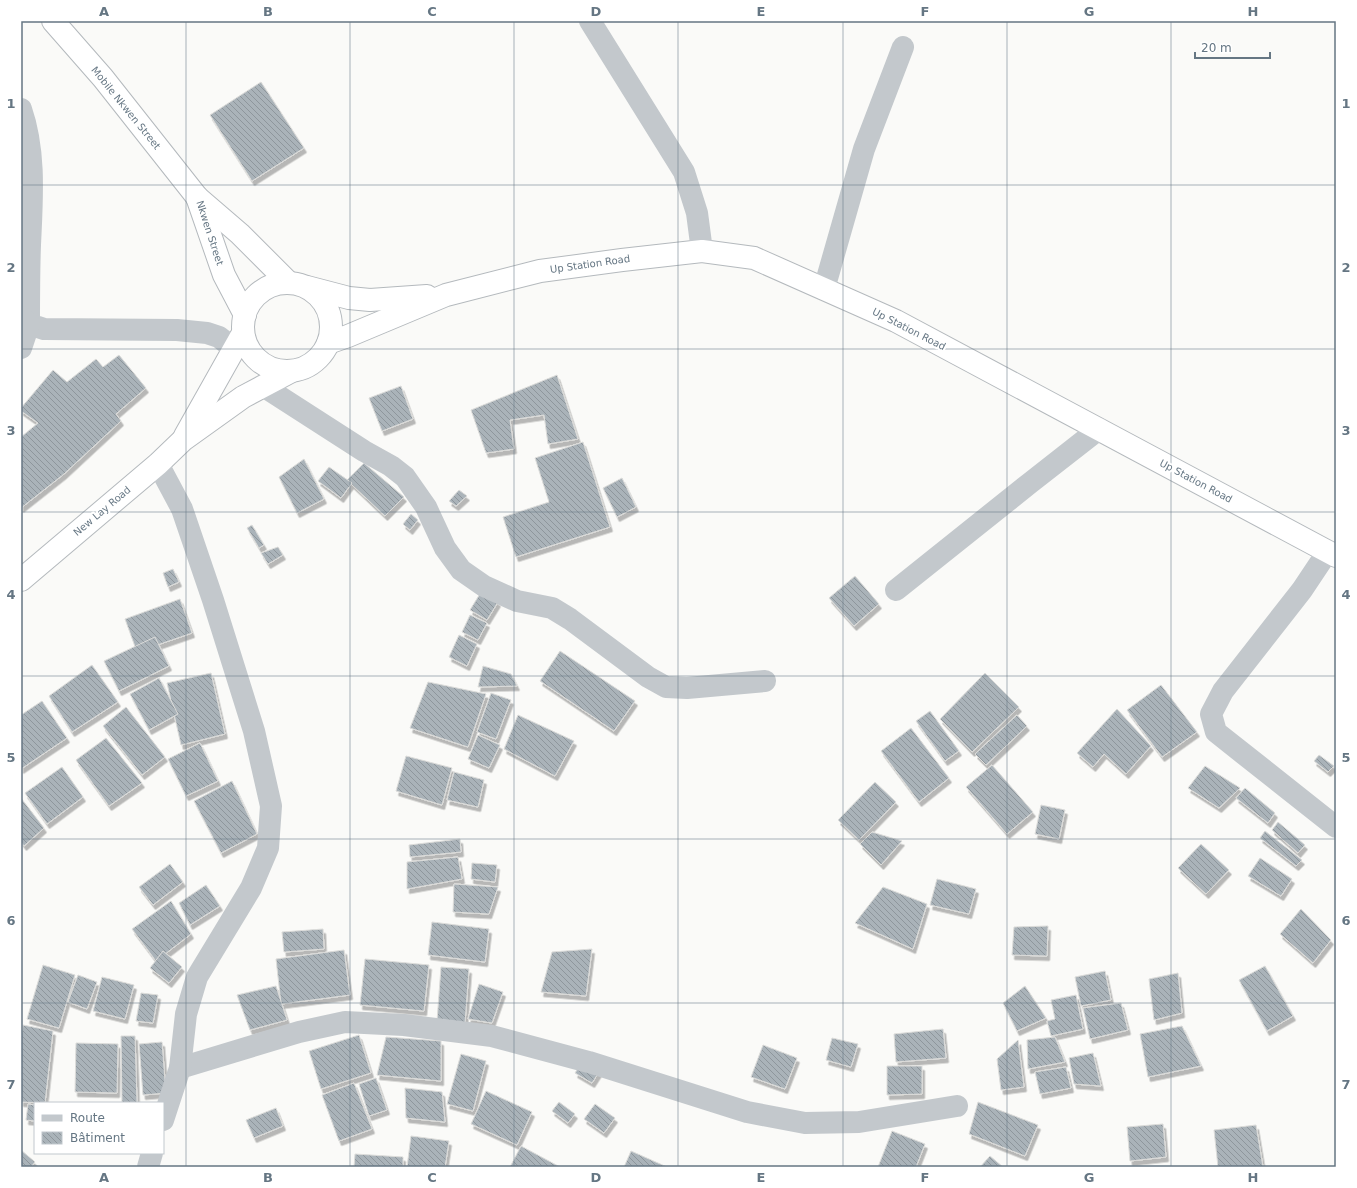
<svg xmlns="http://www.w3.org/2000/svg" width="1357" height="1188" font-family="'DejaVu Sans',sans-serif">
  <defs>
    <pattern id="building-back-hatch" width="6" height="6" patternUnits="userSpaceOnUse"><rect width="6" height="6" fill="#aab3b9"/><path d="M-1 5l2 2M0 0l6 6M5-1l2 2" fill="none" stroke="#8e969c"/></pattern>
    <filter id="shadow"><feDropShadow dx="2.5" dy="4.5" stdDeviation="0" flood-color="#0004"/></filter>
  </defs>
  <rect width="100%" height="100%" fill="#fafaf8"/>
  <g fill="url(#building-back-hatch)" stroke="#dcdcda" filter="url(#shadow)">
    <polygon points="261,82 304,148 252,181 210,115"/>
    <polygon points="119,355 146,388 116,414 121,421 64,474 21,508 21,437 38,423 21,411 21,408 53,370 67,382 96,359 103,367"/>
    <polygon points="557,375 578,439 548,444 544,415 510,420 514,449 486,453 471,410"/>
    <polygon points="401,386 413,419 382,431 369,398"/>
    <polygon points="583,442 610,527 516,557 503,517 549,502 535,458"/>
    <polygon points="304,459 324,499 297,513 279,477"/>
    <polygon points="364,463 404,497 385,516 347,480"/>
    <polygon points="329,467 352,483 341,498 318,481"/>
    <polygon points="622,478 636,507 617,517 603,488"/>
    <polygon points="459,490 467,496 456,506 449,501"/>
    <polygon points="411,514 418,520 410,530 403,524"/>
    <polygon points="252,525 264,545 259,548 247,528"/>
    <polygon points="278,547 283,555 268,564 261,553"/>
    <polygon points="173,569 179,582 168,587 163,573"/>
    <polygon points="855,576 879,604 854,626 829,598"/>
    <polygon points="481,592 498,602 487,620 470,610"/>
    <polygon points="180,599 192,633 137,652 125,619"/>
    <polygon points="470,615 487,623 478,640 462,632"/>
    <polygon points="459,635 477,644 467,666 449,657"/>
    <polygon points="155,637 169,666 119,691 104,661"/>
    <polygon points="560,651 635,701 614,731 540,681"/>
    <polygon points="92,665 118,702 72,732 49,696"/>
    <polygon points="483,666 511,674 517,686 478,687"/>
    <polygon points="211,673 225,734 181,745 167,683"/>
    <polygon points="985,673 1019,707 972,752 940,719"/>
    <polygon points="159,678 178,714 149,730 130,694"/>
    <polygon points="428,682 486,694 468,747 410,728"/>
    <polygon points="1161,685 1197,732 1162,757 1127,710"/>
    <polygon points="491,693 511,700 496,739 477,732"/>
    <polygon points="42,701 67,738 21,769 21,715"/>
    <polygon points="126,707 165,757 142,775 103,726"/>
    <polygon points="1117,709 1151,746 1126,774 1104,754 1093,767 1077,753"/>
    <polygon points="930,711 959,751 945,761 916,721"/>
    <polygon points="518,715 574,741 555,776 504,749"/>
    <polygon points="1017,715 1027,726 986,765 975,754"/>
    <polygon points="911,728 949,778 919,802 881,751"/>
    <polygon points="478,735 500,745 489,768 468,759"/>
    <polygon points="106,738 142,783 109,806 76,760"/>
    <polygon points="200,743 218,781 186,796 168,759"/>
    <polygon points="1319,755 1334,766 1328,772 1314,761"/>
    <polygon points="406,756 452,768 442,805 396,791"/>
    <polygon points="992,765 1033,812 1007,834 966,787"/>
    <polygon points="1205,766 1240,788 1219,808 1188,788"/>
    <polygon points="62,767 83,797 47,824 25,793"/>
    <polygon points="454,772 484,780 478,807 447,800"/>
    <polygon points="232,781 257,834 221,853 194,801"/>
    <polygon points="875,782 896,802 859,840 838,820"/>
    <polygon points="1245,788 1275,813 1268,823 1236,798"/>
    <polygon points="21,798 44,828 24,846 21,842"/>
    <polygon points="1041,805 1065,810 1059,839 1035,834"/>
    <polygon points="1278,822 1305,845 1298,853 1272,830"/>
    <polygon points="1265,831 1302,860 1296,866 1260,838"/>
    <polygon points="872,832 902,841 881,865 860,844"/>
    <polygon points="460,839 461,852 410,857 409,845"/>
    <polygon points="1201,844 1229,870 1206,894 1178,868"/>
    <polygon points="458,857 462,879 407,889 407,862"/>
    <polygon points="1260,858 1292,879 1281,896 1248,876"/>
    <polygon points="472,863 497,865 495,882 471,879"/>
    <polygon points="170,864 183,882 153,905 139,887"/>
    <polygon points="937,879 976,889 969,914 930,905"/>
    <polygon points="454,884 498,887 489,914 453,912"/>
    <polygon points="206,885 220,906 190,925 179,903"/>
    <polygon points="883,887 927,904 913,949 855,923"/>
    <polygon points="171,901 191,934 156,961 132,929"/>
    <polygon points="1301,909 1331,940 1313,963 1280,934"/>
    <polygon points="432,922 489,929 485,962 428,955"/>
    <polygon points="1048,926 1047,956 1012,955 1014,927"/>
    <polygon points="323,929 324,949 284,952 282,932"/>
    <polygon points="592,949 586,996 541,992 552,952"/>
    <polygon points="344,950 350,995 281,1004 276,959"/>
    <polygon points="163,951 182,967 169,983 150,968"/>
    <polygon points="365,959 429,965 424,1011 360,1005"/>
    <polygon points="43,965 75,975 59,1028 27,1019"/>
    <polygon points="1265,966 1293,1016 1267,1031 1239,980"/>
    <polygon points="441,967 469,969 465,1023 437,1021"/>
    <polygon points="1105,971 1111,1000 1081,1006 1075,977"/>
    <polygon points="1178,973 1182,1013 1154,1020 1149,979"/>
    <polygon points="78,975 97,982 87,1009 68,1002"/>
    <polygon points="102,977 134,985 125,1019 93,1011"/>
    <polygon points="479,984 503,992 492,1023 468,1019"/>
    <polygon points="276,986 287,1020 250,1030 237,995"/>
    <polygon points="1025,986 1046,1018 1017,1031 1003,1003"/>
    <polygon points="141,993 158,995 153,1023 136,1021"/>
    <polygon points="1076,995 1083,1029 1051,1036 1047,1021 1055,1019 1051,1000"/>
    <polygon points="1121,1003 1128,1030 1090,1039 1083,1008"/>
    <polygon points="23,1025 53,1031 45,1103 21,1102 21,1038"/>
    <polygon points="1182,1026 1201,1066 1148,1077 1140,1034"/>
    <polygon points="943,1029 946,1058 896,1062 894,1034"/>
    <polygon points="359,1035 371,1073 321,1089 309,1051"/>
    <polygon points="121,1036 135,1036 137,1103 122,1103"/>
    <polygon points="386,1037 441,1041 441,1081 377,1075"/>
    <polygon points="1055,1037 1065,1062 1028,1069 1027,1040"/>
    <polygon points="832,1038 858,1044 851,1067 826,1060"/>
    <polygon points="1018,1040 1024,1087 1001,1090 997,1059"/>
    <polygon points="162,1042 166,1093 143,1095 139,1044"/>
    <polygon points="76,1043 118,1044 117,1093 75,1092"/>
    <polygon points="763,1045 797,1058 785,1089 751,1077"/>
    <polygon points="1093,1053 1101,1086 1074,1084 1069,1058"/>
    <polygon points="461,1054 486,1061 473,1111 447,1104"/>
    <polygon points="582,1062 599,1072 592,1083 575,1073"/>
    <polygon points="887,1066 922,1066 922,1094 887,1095"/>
    <polygon points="1066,1067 1071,1088 1040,1094 1035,1072"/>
    <polygon points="376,1078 387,1110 369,1116 359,1084"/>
    <polygon points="354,1083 372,1129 339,1141 322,1095"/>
    <polygon points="405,1088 442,1092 445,1122 406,1118"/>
    <polygon points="486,1091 532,1112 517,1145 471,1124"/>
    <polygon points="559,1102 575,1114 568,1123 552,1111"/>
    <polygon points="978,1102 1038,1125 1025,1156 969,1134"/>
    <polygon points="28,1104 35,1105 35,1121 26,1120"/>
    <polygon points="595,1104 615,1118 604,1133 584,1119"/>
    <polygon points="276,1108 283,1126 254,1138 246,1120"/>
    <polygon points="1163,1124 1166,1157 1130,1161 1127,1127"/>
    <polygon points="1256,1125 1263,1167 1218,1167 1214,1130"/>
    <polygon points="892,1131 925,1144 916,1167 878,1167"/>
    <polygon points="411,1136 449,1141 445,1167 407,1167"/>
    <polygon points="521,1146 560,1167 510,1167"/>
    <polygon points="21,1150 35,1162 31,1167 21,1167"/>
    <polygon points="631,1151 667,1167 624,1167"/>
    <polygon points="355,1154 403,1157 403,1167 354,1167"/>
    <polygon points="990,1156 1003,1167 980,1167"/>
  </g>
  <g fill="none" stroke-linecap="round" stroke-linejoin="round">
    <g stroke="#b4b9bd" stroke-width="24">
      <g id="trunk">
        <polyline points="53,21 103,78 197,197 240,234 289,283"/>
        <polyline points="197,197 224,275 245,315"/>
        <circle cx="287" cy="327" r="44"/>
        <polyline points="307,287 349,298 370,300 427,296"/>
        <polyline points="328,343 348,336 446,295 540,271 622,260 702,251 754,258 896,321 1336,556"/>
        <polyline points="185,436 243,333"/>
        <polyline points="21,580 158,464 183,440 243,397 292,371"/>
      </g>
    </g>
    <g stroke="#c3c8cc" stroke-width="22">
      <path d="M21 109C36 152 32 200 30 245 29 271 29 298 29 324L44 329 177 330 207 333 219 337 233 348"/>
      <polyline points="824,289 864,149 903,47"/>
      <polyline points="21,317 29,324 21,348"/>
      <polyline points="263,386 364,451 391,466 405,477 426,507 445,548 461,570 484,586 517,601 552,608 570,619 648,677 666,687 687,688 765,681"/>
      <polyline points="1328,551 1302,590 1223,691 1211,714 1216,732 1336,827"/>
      <polyline points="896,590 1030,483 1099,429"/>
      <polyline points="180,1068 299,1032 345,1022 404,1025 492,1036 589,1062 747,1112 805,1123 859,1122 957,1106"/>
    </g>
    <g stroke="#c3c8cc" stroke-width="22">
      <polyline points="590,21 684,172 697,213 702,251"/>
      <polyline points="158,464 182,509 213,600 254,731 271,806 268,848 251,888 197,977 186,1014 180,1068 163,1120"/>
      <polyline points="148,1167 152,1153"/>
    </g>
    <use href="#trunk" stroke="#fff" stroke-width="22"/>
  </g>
  <path fill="none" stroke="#657683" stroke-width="1" stroke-opacity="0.55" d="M186 21V1167M350 21V1167M514 21V1167M678 21V1167M843 21V1167M1007 21V1167M1171 21V1167M21 185H1336M21 349H1336M21 512H1336M21 676H1336M21 839H1336M21 1003H1336"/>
  <g text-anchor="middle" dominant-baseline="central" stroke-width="4" stroke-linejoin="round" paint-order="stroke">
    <g font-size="10" fill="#657683" stroke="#fff">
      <text transform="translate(126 108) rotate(51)">Mobile Nkwen Street</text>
      <text transform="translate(210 233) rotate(72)">Nkwen Street</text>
      <text transform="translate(590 264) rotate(-8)">Up Station Road</text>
      <text transform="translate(909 329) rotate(27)">Up Station Road</text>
      <text transform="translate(1196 481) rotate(28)">Up Station Road</text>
      <text transform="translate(102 511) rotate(-40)">New Lay Road</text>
    </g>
  </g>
  <rect width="1357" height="1188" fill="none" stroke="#ffffff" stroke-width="44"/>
  <rect x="34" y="1102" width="130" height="52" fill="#ffffff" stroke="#c1c8cd"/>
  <rect x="42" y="1115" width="20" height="6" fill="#c3c8cc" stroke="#c1c8cd"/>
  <text x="70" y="1122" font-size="12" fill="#657683">Route</text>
  <rect x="42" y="1132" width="20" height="12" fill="url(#building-back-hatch)" stroke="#c1c8cd"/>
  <text x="70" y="1142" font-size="12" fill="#657683">Bâtiment</text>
  <path d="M1195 52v6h75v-6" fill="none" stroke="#657683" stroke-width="2"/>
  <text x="1201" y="52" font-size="12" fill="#657683" stroke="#ffffff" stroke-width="3" paint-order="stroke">20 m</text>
  <rect x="22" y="22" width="1313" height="1144" fill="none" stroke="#657683" stroke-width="1.5"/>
  <g font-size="13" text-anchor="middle" font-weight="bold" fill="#657683">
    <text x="104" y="16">A</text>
    <text x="268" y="16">B</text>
    <text x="432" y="16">C</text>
    <text x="596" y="16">D</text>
    <text x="761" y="16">E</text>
    <text x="925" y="16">F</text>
    <text x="1089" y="16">G</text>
    <text x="1253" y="16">H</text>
    <text x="11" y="108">1</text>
    <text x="1346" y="108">1</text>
    <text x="11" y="272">2</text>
    <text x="1346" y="272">2</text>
    <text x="11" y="435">3</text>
    <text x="1346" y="435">3</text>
    <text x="11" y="599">4</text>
    <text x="1346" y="599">4</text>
    <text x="11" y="762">5</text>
    <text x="1346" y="762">5</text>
    <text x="11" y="925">6</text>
    <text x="1346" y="925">6</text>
    <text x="11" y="1089">7</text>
    <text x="1346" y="1089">7</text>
    <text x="104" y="1182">A</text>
    <text x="268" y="1182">B</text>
    <text x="432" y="1182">C</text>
    <text x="596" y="1182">D</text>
    <text x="761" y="1182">E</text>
    <text x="925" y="1182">F</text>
    <text x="1089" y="1182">G</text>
    <text x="1253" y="1182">H</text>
  </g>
</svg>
